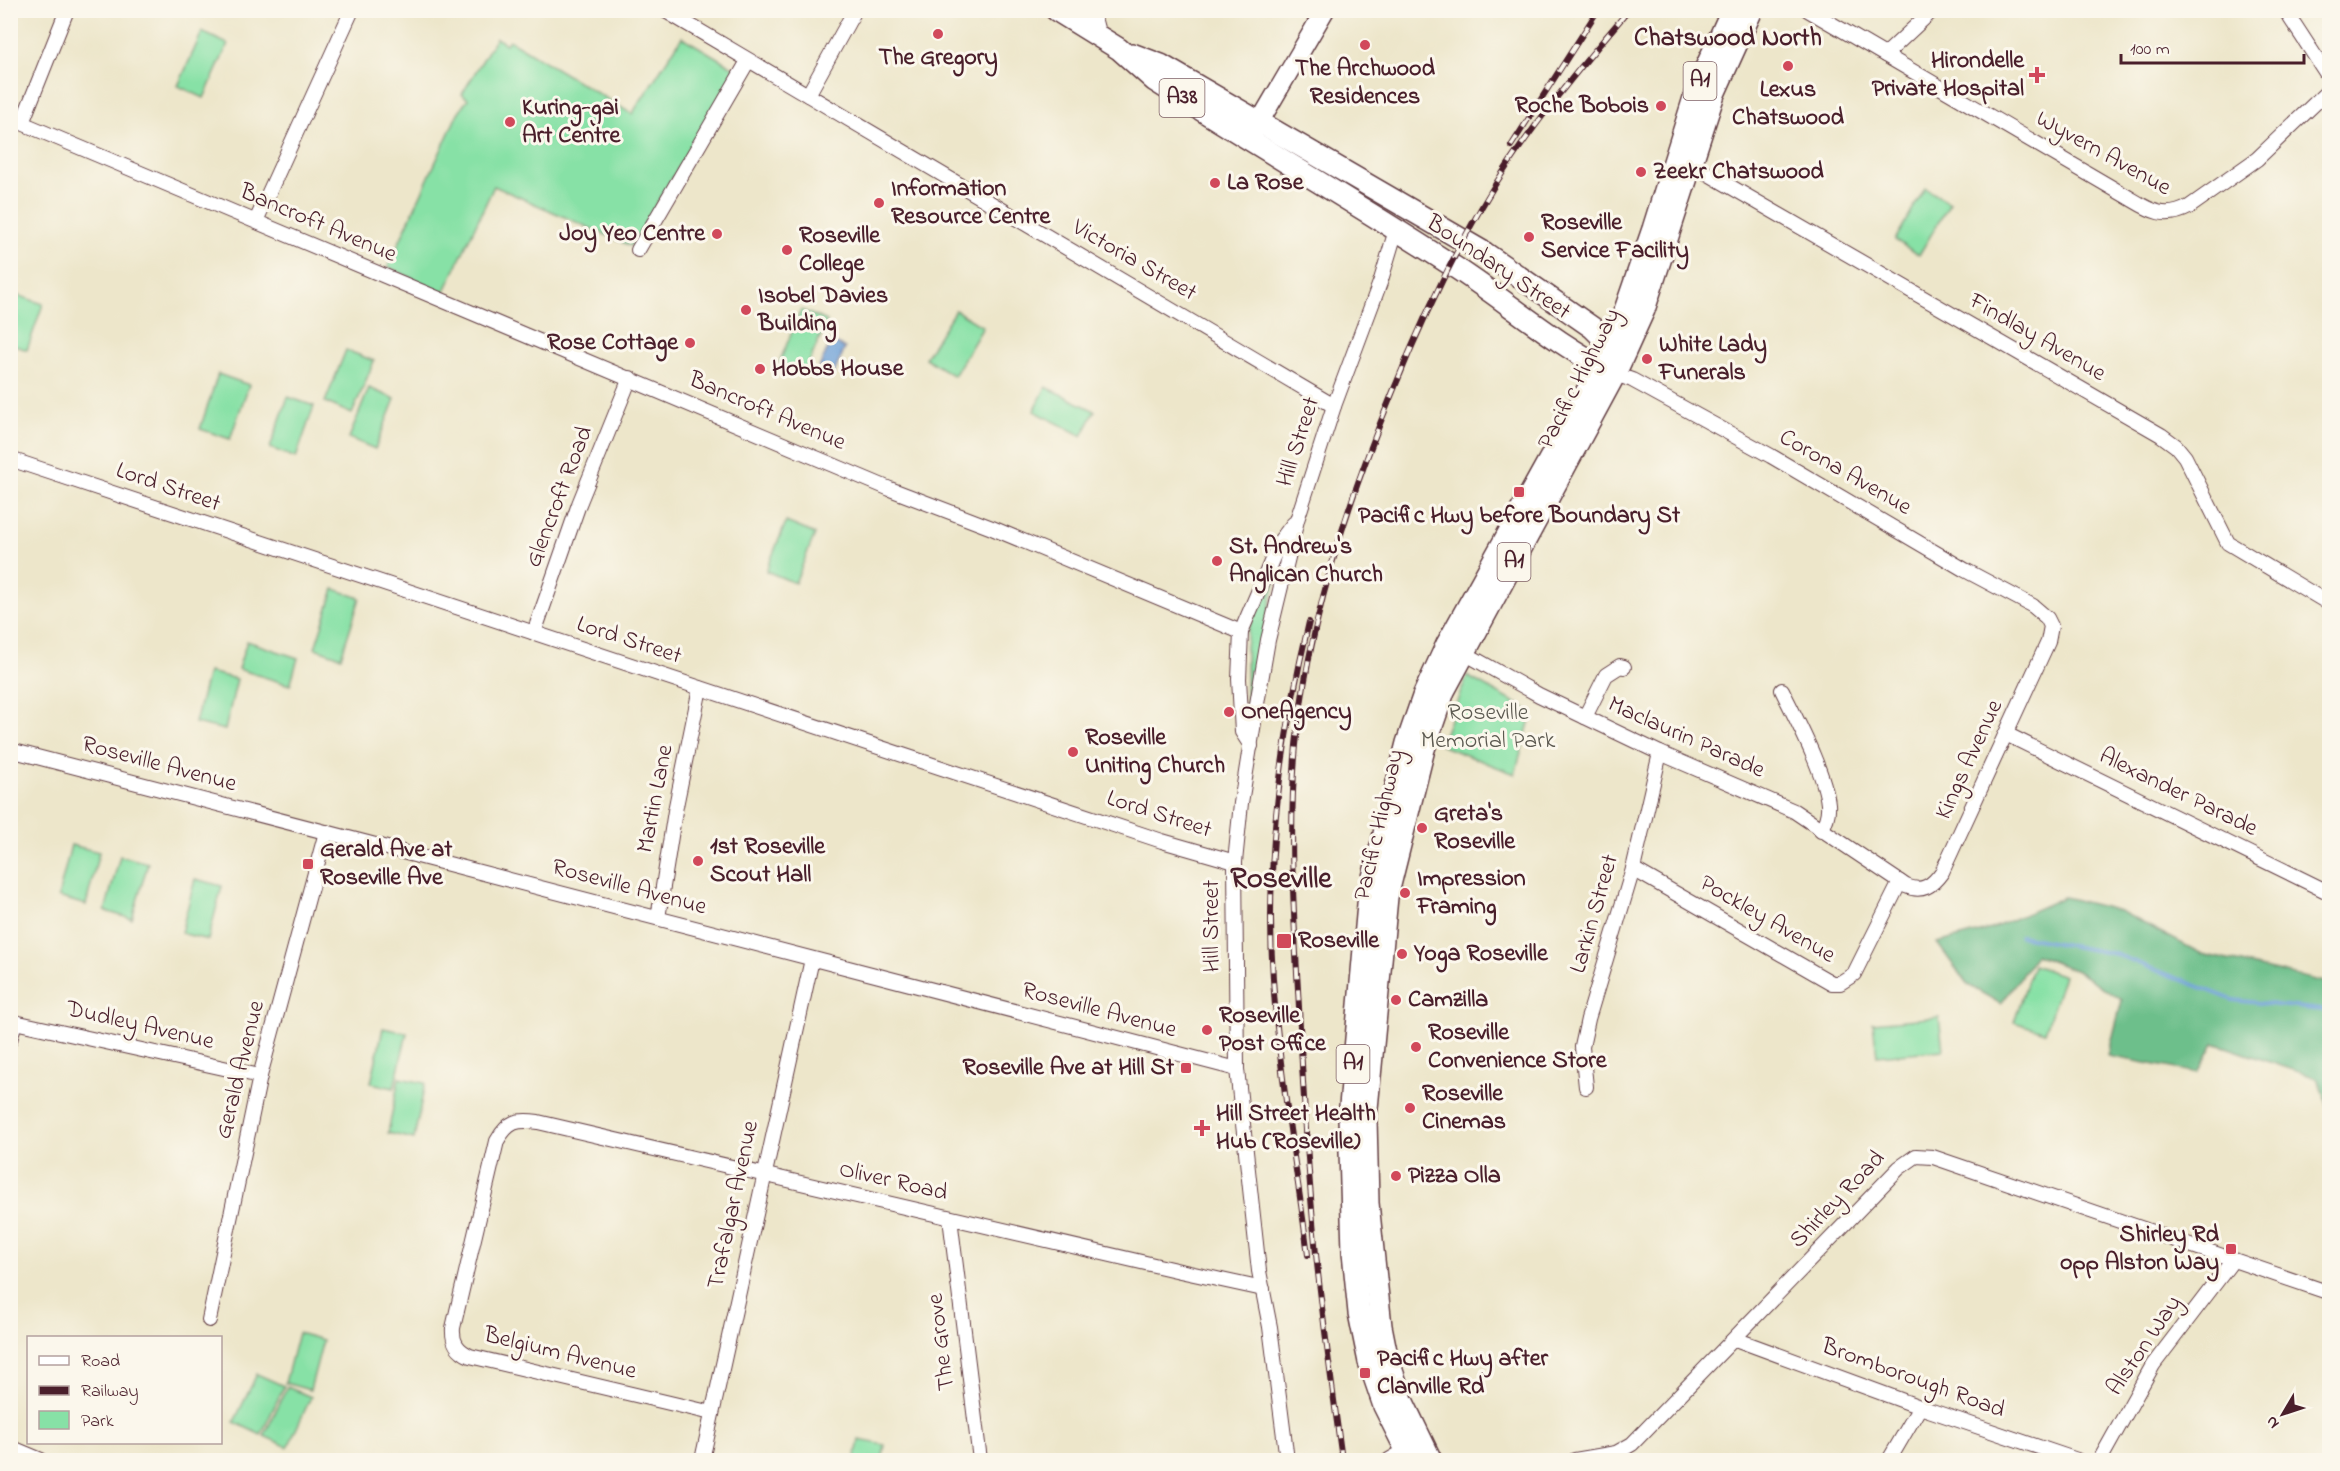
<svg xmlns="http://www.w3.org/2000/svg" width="2340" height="1471" font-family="'Indie Flower',sans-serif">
  <rect width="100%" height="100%" fill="#fbf7ec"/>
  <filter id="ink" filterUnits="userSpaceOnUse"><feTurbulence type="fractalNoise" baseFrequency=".0167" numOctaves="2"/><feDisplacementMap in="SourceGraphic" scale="12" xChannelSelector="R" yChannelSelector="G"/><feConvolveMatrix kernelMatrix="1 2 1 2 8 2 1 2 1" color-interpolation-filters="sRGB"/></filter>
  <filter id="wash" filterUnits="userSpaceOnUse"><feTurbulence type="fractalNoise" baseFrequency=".008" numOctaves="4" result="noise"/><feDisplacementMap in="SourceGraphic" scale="24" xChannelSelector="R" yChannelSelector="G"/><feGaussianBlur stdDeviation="1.35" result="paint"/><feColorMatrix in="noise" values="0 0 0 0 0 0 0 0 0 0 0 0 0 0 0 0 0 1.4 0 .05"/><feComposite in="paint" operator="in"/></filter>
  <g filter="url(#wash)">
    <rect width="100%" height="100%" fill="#ede6ca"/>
    <g fill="#87e1a6" stroke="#688068" stroke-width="1.5">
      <polygon points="202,32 228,44 204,98 178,86"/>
      <polygon points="682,37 738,70 631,246 494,186 444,293 388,267 458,113 468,99 462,94 496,38 506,44 509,40 632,114"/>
      <polygon points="1925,188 1950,203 1919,255 1895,240"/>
      <polygon points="17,295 43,304 27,350 11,344 11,314"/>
      <polygon points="801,310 827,321 804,374 779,363"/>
      <polygon points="955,310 983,327 954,376 925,358"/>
      <polygon points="346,350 374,361 352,414 325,402"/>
      <polygon points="218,374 249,385 230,439 200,429"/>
      <polygon points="1046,387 1095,411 1082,436 1034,411"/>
      <polygon points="369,388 395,399 375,449 349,438"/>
      <polygon points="288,397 314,406 296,458 270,448"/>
      <polygon points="786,522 815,534 795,583 766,571"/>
      <polygon points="1284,542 1259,654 1247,733 1246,647 1248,629"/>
      <polygon points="334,589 360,598 341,657 315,648"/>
      <polygon points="247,641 298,658 290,685 238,669"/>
      <polygon points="208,672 237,679 225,730 195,723"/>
      <polygon points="1467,676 1532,712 1515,774 1440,745"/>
      <polygon points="71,845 99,852 86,905 58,897"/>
      <polygon points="120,856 148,863 132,919 105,911"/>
      <polygon points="195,879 222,886 208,940 181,933"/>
      <polygon points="2033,965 2064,976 2045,1032 2014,1022"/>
      <polygon points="1939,1017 1943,1050 1877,1056 1873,1023"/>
      <polygon points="383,1028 407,1033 394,1088 371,1083"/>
      <polygon points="399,1078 425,1083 414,1139 388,1133"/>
      <polygon points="298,1333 323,1340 310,1390 285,1383"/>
      <polygon points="257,1374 284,1386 261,1435 234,1422"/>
      <polygon points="287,1387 311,1397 288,1447 264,1436"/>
      <polygon points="859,1440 885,1445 882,1460 855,1460"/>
    </g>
    <polygon fill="#6dbf8b" stroke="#5c6f5b" stroke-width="1.5" points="2064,897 2120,911 2202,954 2329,983 2329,1108 2317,1078 2214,1043 2198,1073 2108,1056 2122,1000 2077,971 2036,955 2001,1004 1968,985 1937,943 1991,929"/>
    <polygon fill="#6a9fd7" stroke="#5a5f81" stroke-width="1.5" points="831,341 845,348 833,375 819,368"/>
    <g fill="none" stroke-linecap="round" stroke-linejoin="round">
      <polyline stroke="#6a9fd7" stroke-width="4" points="2020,936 2115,954 2233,1000 2330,1011"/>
    </g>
  </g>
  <g filter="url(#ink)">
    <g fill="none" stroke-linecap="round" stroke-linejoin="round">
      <g stroke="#623d43" stroke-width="16">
        <g id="minor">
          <polyline points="664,10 1334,406"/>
          <polyline points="1092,10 1099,36"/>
          <path d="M1808 10 2121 193C2146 207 2161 222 2189 207L2257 159 2330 89"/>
          <polyline points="2285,10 2330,79"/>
          <polyline points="1885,55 1933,10"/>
          <polyline points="808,95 855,10"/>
          <polyline points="10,118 890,489 992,528 1241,632"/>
          <polyline points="22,123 67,10"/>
          <polyline points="1686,161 2161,435 2176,446 2185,457 2228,543 2330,604"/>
          <polyline points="256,221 352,10"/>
          <polyline points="638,250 748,61"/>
          <polyline points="10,459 1162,841 1235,862"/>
          <polyline points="534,633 579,504 630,378"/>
          <path d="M1459 650 1539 695 1660 753 1794 811 1906 886C1922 893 1932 886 1942 872L2048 642 2051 626 2047 618 2033 606 1965 570 1771 456 1632 380 1615 374"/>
          <path d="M1782 690C1796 719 1825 773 1828 804 1829 814 1826 822 1821 831"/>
          <polyline points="1585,717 1606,675 1620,666 1624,667"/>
          <polyline points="2006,734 2330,893"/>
          <polyline points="1251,746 1242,732 1239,679 1241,632 1280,541 1293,524"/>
          <polyline points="10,750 1237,1069"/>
          <polyline points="1633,869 1832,983 1840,983 1854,974 1900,882"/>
          <polyline points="658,918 675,811 700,688"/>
          <polyline points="10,1021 260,1076"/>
          <polyline points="10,1040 15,1022"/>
          <polyline points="1586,1087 1582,1047 1588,1019 1633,869 1660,753"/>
          <polyline points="950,1218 980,1460"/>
          <polyline points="209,1320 260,1076 326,832"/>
          <polyline points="1735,1339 1920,1407 2077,1460"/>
          <path d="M712 1413 470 1356C457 1350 452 1342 453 1328L497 1141C508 1121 517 1119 538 1122L1180 1271 1263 1289"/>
          <polyline points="10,1447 41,1460"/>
          <polyline points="702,1460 812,959"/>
          <polyline points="1287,1460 1270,1327 1259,1271 1237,1069 1235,862 1241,803 1258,698 1268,640 1297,520 1334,406 1381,280 1396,230"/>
          <polyline points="1389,1460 1413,1446"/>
          <polyline points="1575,1460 1616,1453 1632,1444 1899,1168 1916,1156 1933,1157 2330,1293"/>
          <polyline points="1889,1460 1920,1407"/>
          <polyline points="2100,1460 2153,1365 2233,1260"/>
        </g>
      </g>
      <g stroke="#623d43" stroke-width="21">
        <polyline id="major" points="1253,133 1325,10"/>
      </g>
      <g stroke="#623d43" stroke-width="24">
        <g id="highway">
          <path d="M1056 10 1119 49 1155 81C1254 144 1355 202 1453 266 1506 300 1555 344 1612 372"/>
          <polyline points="1132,54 1161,65 1485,253 1593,328 1609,344 1611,356"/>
          <polyline points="1411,1460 1384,1406 1369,1362 1359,1313 1353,1252 1349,1117 1369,893 1407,743 1424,694 1447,644 1584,397 1624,313 1653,229 1698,85 1732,10"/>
          <polyline points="1431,1460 1402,1400 1387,1356 1381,1326 1368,1203 1366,1119 1387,897 1424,749 1444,691 1615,374 1644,310 1714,94 1752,10"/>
        </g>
      </g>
      <use href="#minor" stroke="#fff" stroke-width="14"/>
      <use href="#major" stroke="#fff" stroke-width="18"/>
      <use href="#highway" stroke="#fff" stroke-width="21"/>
      <g stroke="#4a1f2b" stroke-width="6">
        <g id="rail">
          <polyline points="1511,146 1598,10"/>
          <path d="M1308 1255C1296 1163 1279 1072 1273 979 1265 859 1281 739 1309 622"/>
          <path d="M1342 1460C1333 1392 1323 1323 1316 1254 1308 1172 1303 1089 1299 1007 1294 920 1288 833 1296 745 1308 623 1347 502 1394 389 1422 320 1454 252 1493 188 1532 125 1580 67 1629 10"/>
        </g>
      </g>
      <use href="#rail" stroke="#fbf7ec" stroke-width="4" stroke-dasharray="11" stroke-linecap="butt"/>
    </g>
  </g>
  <g fill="#d1495b" stroke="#fbf7ec" stroke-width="2">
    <circle cx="938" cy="34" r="6"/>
    <circle cx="1365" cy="45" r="6"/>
    <circle cx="1788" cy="66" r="6"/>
    <path d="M2034 66h6v6h6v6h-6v6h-6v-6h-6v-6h6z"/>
    <circle cx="1661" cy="106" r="6"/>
    <circle cx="510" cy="122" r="6"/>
    <circle cx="1641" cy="172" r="6"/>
    <circle cx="1215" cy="183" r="6"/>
    <circle cx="879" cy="203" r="6"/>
    <circle cx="717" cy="234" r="6"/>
    <circle cx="1529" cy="237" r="6"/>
    <circle cx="787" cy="250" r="6"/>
    <circle cx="746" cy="310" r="6"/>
    <circle cx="690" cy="343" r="6"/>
    <circle cx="1647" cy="359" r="6"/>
    <circle cx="760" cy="369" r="6"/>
    <rect x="1513" y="486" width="12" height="12" rx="3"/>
    <circle cx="1217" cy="561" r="6"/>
    <circle cx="1229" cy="712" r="6"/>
    <circle cx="1073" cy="752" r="6"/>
    <circle cx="1422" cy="828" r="6"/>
    <circle cx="698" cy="861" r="6"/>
    <rect x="302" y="858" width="12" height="12" rx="3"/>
    <circle cx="1405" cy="893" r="6"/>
    <rect x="1276" y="933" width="16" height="16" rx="3"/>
    <circle cx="1402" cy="954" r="6"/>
    <circle cx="1396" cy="1000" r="6"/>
    <circle cx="1207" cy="1030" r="6"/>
    <circle cx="1416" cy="1047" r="6"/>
    <rect x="1180" y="1062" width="12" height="12" rx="3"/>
    <circle cx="1410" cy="1108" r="6"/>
    <path d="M1199 1119h6v6h6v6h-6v6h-6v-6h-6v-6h6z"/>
    <circle cx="1396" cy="1176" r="6"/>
    <rect x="2225" y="1243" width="12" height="12" rx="3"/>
    <rect x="1359" y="1367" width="12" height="12" rx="3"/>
  </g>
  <g text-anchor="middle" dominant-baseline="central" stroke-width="6" stroke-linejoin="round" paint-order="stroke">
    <g fill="#fbf7ec" stroke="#7f6065" stroke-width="1.5">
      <rect x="1683.5" y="62" width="33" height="38" rx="4.5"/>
      <rect x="1159.5" y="79" width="45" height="38" rx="4.5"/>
      <rect x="1497.5" y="543" width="33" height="38" rx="4.5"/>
      <rect x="1336.5" y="1045" width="33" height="38" rx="4.5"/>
    </g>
    <g font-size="22" font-weight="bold" fill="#4a1f2b">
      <text x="1700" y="81">A1</text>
      <text x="1182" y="98">A38</text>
      <text x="1514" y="562">A1</text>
      <text x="1353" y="1064">A1</text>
    </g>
    <g font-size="24" font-weight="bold" fill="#4a1f2b" stroke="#fbf7ec" text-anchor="start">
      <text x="938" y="58" text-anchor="middle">The Gregory</text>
      <text x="2024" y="61" text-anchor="end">Hirondelle<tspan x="2024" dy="28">Private Hospital</tspan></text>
      <text x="1365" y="69" text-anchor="middle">The Archwood<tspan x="1365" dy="28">Residences</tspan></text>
      <text x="1788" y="90" text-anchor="middle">Lexus<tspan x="1788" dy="28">Chatswood</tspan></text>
      <text x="1649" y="106" text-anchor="end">Roche Bobois</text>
      <text x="522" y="108">Kuring-gai<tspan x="522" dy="28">Art Centre</tspan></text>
      <text x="1653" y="172">Zeekr Chatswood</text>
      <text x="1227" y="183">La Rose</text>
      <text x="891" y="189">Information<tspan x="891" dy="28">Resource Centre</tspan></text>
      <text x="1541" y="223">Roseville<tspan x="1541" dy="28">Service Facility</tspan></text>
      <text x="705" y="234" text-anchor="end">Joy Yeo Centre</text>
      <text x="799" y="236">Roseville<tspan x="799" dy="28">College</tspan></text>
      <text x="758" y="296">Isobel Davies<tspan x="758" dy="28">Building</tspan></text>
      <text x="678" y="343" text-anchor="end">Rose Cottage</text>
      <text x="1659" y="345">White Lady<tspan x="1659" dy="28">Funerals</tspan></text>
      <text x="772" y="369">Hobbs House</text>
      <text x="1519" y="516" text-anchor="middle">Pacific Hwy before Boundary St</text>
      <text x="1229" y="547">St. Andrew's<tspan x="1229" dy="28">Anglican Church</tspan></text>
      <text x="1241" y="712">OneAgency</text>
      <text x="1085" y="738">Roseville<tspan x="1085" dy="28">Uniting Church</tspan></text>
      <text x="1434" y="814">Greta's<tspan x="1434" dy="28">Roseville</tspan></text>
      <text x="710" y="847">1st Roseville<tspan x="710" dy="28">Scout Hall</tspan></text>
      <text x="320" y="850">Gerald Ave at<tspan x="320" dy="28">Roseville Ave</tspan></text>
      <text x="1417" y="879">Impression<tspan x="1417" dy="28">Framing</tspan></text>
      <text x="1298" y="941">Roseville</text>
      <text x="1414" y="954">Yoga Roseville</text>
      <text x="1408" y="1000">Camzilla</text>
      <text x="1219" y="1016">Roseville<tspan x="1219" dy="28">Post Office</tspan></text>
      <text x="1428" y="1033">Roseville<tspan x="1428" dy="28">Convenience Store</tspan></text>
      <text x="1174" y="1068" text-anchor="end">Roseville Ave at Hill St</text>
      <text x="1422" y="1094">Roseville<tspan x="1422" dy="28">Cinemas</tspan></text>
      <text x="1216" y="1114">Hill Street Health<tspan x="1216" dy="28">Hub (Roseville)</tspan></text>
      <text x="1408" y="1176">Pizza Olla</text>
      <text x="2219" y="1235" text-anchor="end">Shirley Rd<tspan x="2219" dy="28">opp Alston Way</tspan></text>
      <text x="1377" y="1359">Pacific Hwy after<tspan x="1377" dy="28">Clanville Rd</tspan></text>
    </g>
    <g font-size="24" fill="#4a1f2b" stroke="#fbf7ec">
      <text transform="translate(2103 154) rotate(29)">Wyvern Avenue</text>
      <text transform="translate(318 224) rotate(23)">Bancroft Avenue</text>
      <text transform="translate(1134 261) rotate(30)">Victoria Street</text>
      <text transform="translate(1498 268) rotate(34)">Boundary Street</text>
      <text transform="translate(2037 338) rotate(30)">Findlay Avenue</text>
      <text transform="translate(1580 379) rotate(-63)">Pacific Highway</text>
      <text transform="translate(767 412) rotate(23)">Bancroft Avenue</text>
      <text transform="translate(1299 442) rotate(-72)">Hill Street</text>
      <text transform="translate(1845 473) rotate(30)">Corona Avenue</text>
      <text transform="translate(168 488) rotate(19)">Lord Street</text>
      <text transform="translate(560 497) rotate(-69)">Glencroft Road</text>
      <text transform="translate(629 641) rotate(18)">Lord Street</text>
      <text transform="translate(1686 738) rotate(24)">Maclaurin Parade</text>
      <text transform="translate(1970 760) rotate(-65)">Kings Avenue</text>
      <text transform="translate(159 765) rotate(15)">Roseville Avenue</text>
      <text transform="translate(2178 793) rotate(26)">Alexander Parade</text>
      <text transform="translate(656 799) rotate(-79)">Martin Lane</text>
      <text transform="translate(1159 815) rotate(18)">Lord Street</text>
      <text transform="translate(1380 825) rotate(-77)">Pacific Highway</text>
      <text transform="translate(629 888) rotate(15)">Roseville Avenue</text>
      <text transform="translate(1595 914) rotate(-74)">Larkin Street</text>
      <text transform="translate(1767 920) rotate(30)">Pockley Avenue</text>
      <text transform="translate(1212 926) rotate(-90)">Hill Street</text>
      <text transform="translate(1099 1011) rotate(15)">Roseville Avenue</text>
      <text transform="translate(140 1026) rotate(13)">Dudley Avenue</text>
      <text transform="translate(241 1070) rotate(-76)">Gerald Avenue</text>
      <text transform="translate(893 1182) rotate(13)">Oliver Road</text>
      <text transform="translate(1838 1200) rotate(-46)">Shirley Road</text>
      <text transform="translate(734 1205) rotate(-78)">Trafalgar Avenue</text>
      <text transform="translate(942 1342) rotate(-97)">The Grove</text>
      <text transform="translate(2145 1346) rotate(-56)">Alston Way</text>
      <text transform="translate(560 1354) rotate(14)">Belgium Avenue</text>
      <text transform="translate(1913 1379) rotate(20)">Bromborough Road</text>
    </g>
    <g font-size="24" fill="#5c5950" stroke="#fbf7ec">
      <text x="1488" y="713">Roseville<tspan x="1488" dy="28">Memorial Park</tspan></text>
    </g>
    <g font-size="26" font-weight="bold" fill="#4a1f2b" stroke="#fbf7ec">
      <text x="1728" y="39">Chatswood North</text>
    </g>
    <g font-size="30" font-weight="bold" fill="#4a1f2b" stroke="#fbf7ec">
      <text x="1281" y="880">Roseville</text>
    </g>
  </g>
  <rect width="2340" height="1471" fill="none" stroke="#fbf7ec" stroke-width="36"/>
  <rect x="27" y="1336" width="195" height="108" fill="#fbf7ec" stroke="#b4a19f" stroke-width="1.5"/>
  <rect x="39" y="1356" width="30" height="9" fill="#ffffff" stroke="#b4a19f" stroke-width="1.5"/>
  <text x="81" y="1366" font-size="18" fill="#4a1f2b">Road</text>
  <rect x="39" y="1386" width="30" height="9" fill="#4a1f2b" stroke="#b4a19f" stroke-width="1.5"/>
  <text x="81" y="1396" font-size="18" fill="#4a1f2b">Railway</text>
  <rect x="39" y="1411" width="30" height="18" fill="#87e1a6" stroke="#b4a19f" stroke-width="1.5"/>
  <text x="81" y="1426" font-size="18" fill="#4a1f2b">Park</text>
  <g transform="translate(2283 1414) rotate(231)" stroke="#fbf7ec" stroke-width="4.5" paint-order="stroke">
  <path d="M0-4.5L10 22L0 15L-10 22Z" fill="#4a1f2b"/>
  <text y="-9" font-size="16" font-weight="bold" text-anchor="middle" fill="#4a1f2b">N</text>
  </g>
  <path d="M2121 54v9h183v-9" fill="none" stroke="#4a1f2b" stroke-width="3"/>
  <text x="2130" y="54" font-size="18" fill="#4a1f2b" stroke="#fbf7ec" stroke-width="4.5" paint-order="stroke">100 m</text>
</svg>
